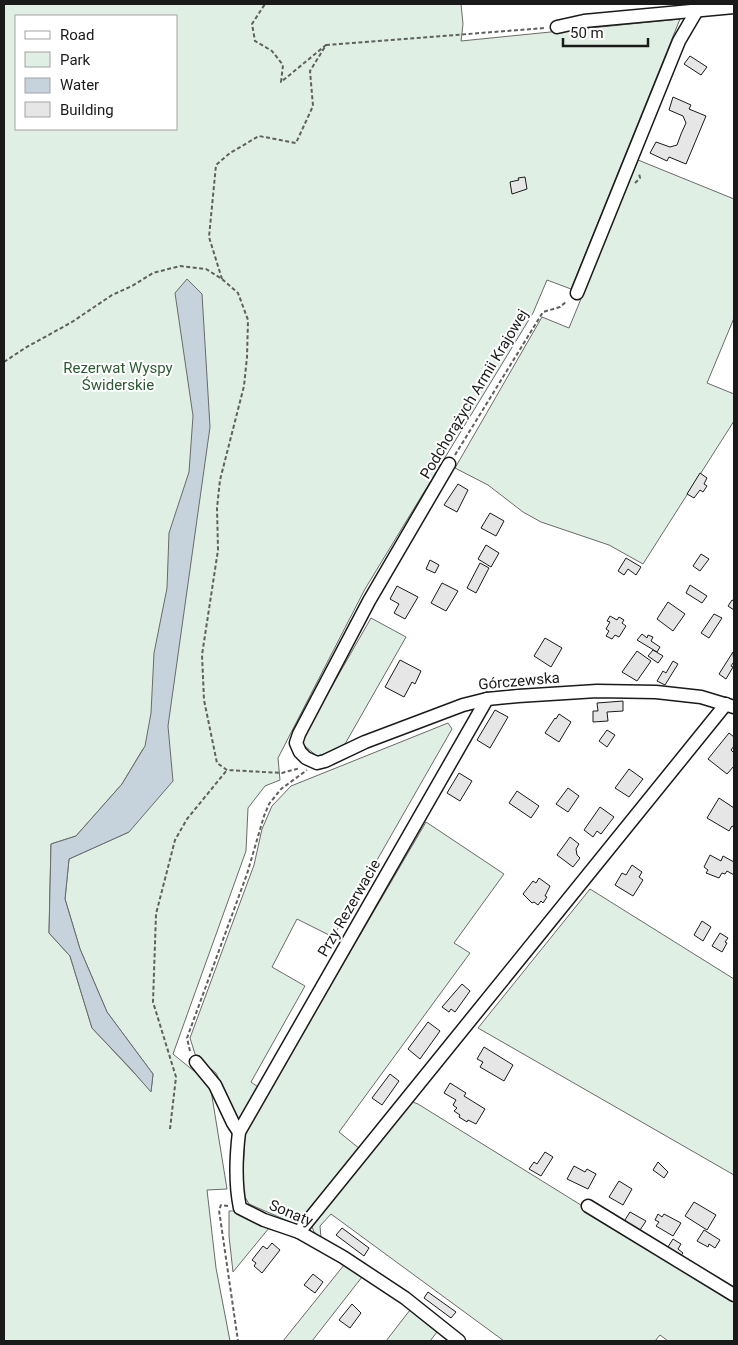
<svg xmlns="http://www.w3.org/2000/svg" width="738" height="1345" font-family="Roboto,sans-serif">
  <rect width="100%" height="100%" fill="#fff"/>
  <g fill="#e0efe3" stroke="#6a6a6a" fill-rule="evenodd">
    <path d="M4 4H461L463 24 461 41 680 19 571 289 547 280 533 313 365 589 278 758 280 780 265 786 248 808 246 851 173 1054 210 1084 227 1189 207 1190 216 1268 230 1341H4ZM16 16H176V129H16ZM143 749 129 832 69 859 65 899 80 949 107 1012 153 1074 151 1091 92 1028 70 956 49 933 51 844 76 836 122 784Z"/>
    <polygon points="638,160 734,199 734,318 707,383 734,394 734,421 643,564 609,545 541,522 523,512 488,485 455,468 542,317 569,328"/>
    <polygon points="371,618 406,637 345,744 318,757 300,742"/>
    <polygon points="448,723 452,729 333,937 297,919 272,967 305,986 251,1082 258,1087 239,1121 216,1073 196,1057 190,1038 254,865 262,829 272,806 291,786"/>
    <polygon points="426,822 504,874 454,943 470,953 339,1132 360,1149 297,1225 249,1204 242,1192 245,1132"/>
    <polygon points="590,889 734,979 734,1175 478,1028"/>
    <polygon points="410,1101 418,1104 734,1300 734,1341 668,1341 660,1335 655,1341 504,1341 331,1214 320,1226 321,1238 314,1232 311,1224"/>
    <polygon points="229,1211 239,1211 269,1228 233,1272 229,1236"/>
    <polygon points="344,1265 362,1277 312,1341 283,1341"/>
    <polygon points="410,1310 437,1332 430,1341 386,1341"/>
  </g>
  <polygon fill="#c6d2dc" stroke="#6a6a6a" points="187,279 202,294 210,427 168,726 173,781 129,832 69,859 65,899 80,949 107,1012 153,1074 151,1092 130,1068 92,1028 70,956 49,933 51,844 76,836 122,784 145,746 151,713 154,653 167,588 169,533 189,472 193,416 175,293"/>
  <g fill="#e6e6e6" stroke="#1a1a1a">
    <polygon points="690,56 707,67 701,75 684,64"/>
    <polygon points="673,97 691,105 689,109 706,116 686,164 669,157 667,161 650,153 656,142 670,147 677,145 681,134 686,123 683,116 669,110"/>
    <polygon points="525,177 527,189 512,194 510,182 519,180 518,178"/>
    <polygon points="700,473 707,478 704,484 707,486 703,492 700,490 694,498 687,494"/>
    <polygon points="458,484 468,490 457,512 444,505"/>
    <polygon points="490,513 504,521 496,536 481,528"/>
    <polygon points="486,545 499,553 491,567 478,559"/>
    <polygon points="701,554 709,559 700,571 693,566"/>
    <polygon points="626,558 641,567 636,575 628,569 624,575 618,571"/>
    <polygon points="430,560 439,565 435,573 426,569"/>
    <polygon points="480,563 489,568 476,593 467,588"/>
    <polygon points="442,583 458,591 446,611 431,603"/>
    <polygon points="690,585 707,596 702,603 686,593"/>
    <polygon points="397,586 418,597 405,619 394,613 399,604 390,599"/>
    <polygon points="732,600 734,601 734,610 728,606"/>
    <polygon points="668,602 685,614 673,631 657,619"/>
    <polygon points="714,614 722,618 709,638 701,633"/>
    <polygon points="610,616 617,620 619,617 624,620 622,623 626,626 619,637 615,635 612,639 606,636 609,631 606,629 610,622 607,621"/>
    <polygon points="642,634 647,638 648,635 653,637 651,641 660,647 657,652 637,640"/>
    <polygon points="545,638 562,648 551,667 534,656"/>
    <polygon points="653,650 663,656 658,663 648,656"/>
    <polygon points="637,651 651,661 637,681 622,672"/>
    <polygon points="733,652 734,664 733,663 731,666 733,667 726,679 719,674"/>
    <polygon points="400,660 421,671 415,684 412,682 404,697 385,687"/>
    <polygon points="673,661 678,664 665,685 657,681 663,671 666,673"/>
    <polygon points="623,701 623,711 607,712 608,721 593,722 593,711 598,711 597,703"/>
    <polygon points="495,710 508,717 490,748 477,740"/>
    <polygon points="559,714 571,722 559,742 545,733 555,718 556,719"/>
    <polygon points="607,730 615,735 607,747 599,741"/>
    <polygon points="729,733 734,737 734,746 731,750 734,753 734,766 727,774 708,759"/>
    <polygon points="629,769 643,779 629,797 615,788"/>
    <polygon points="459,773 472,781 460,801 447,793"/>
    <polygon points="568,788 579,796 568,812 556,804"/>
    <polygon points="517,791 539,806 531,818 509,803"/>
    <polygon points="719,798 734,808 734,827 732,826 729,831 707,818"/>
    <polygon points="600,807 614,817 601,834 597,831 593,837 584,830"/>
    <polygon points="570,837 579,844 576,849 577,855 580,858 573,867 557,855"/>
    <polygon points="710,855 721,861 723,856 734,862 734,875 727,871 725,874 722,873 719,878 706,873 708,870 704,867"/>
    <polygon points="632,865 642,872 639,877 643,880 633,896 615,885 622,873 626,875"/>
    <polygon points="539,878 550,886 545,896 547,897 543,903 541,901 538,905 534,902 532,903 523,894 533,881 536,883"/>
    <polygon points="702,921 711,927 703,941 694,935"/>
    <polygon points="720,933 728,938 725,942 727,943 722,952 712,946"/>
    <polygon points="462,984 470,991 455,1012 451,1009 449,1012 442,1007"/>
    <polygon points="428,1022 440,1031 420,1059 408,1049"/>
    <polygon points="484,1047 513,1065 504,1081 480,1067 483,1062 477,1059"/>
    <polygon points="390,1074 399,1081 382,1105 372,1098"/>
    <polygon points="450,1083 466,1093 464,1096 485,1109 476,1124 468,1120 467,1122 459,1117 460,1115 454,1111 457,1108 453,1105 456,1100 444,1093"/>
    <polygon points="545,1152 553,1157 541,1176 529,1169 534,1162 537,1164"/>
    <polygon points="658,1162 668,1172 664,1178 653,1170"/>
    <polygon points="574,1166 585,1172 587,1169 596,1174 588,1189 567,1179"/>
    <polygon points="619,1181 632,1189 623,1205 609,1197"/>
    <polygon points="694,1202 716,1215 707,1230 685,1216"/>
    <polygon points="630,1212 646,1221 638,1233 623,1223"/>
    <polygon points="658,1214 662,1217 664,1214 681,1223 673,1236 656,1226 659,1222 655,1220"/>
    <polygon points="342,1228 369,1248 364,1256 336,1235"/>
    <polygon points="704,1230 720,1240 715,1248 709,1244 708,1247 697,1241"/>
    <polygon points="673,1239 681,1244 678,1249 683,1253 679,1258 666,1250"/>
    <polygon points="272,1243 280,1250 262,1273 254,1266 256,1263 252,1260 263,1246 267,1249"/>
    <polygon points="313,1274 323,1282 315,1293 304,1285"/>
    <polygon points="428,1292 456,1312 451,1318 424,1298"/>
    <polygon points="352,1304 361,1313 350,1328 339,1320"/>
  </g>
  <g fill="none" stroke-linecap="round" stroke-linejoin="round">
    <g stroke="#1a1a1a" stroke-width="15">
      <g id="minor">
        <polyline points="557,27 584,21 734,7"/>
        <polyline points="577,293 679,41 696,12"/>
        <polyline points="449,464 369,601 299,734 296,743 300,752 306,758 317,763 325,761 365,742 463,705 487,699 518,696 597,691 656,692 701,697 734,707"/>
        <polyline points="196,1062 215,1085 233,1123 239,1132"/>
        <polyline points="588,1206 734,1295"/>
        <polyline points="299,1232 726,704"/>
        <path d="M459 1341 405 1298 343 1257 299 1232 264 1220 240 1208C235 1184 236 1157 239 1132L487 699"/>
      </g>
    </g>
    <g stroke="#5f5f5f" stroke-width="2" stroke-dasharray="4 2.5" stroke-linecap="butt">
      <polyline points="326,45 545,28"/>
      <polyline points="635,183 640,178 639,173"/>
      <polyline points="222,279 209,237 216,165 230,153 259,136 296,143 313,106 310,71 326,45 281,82 283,65 272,51 255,41 252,24 265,4"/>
      <polyline points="4,362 25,348 72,322 112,295 132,286 153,273 180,266 206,269 222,279 238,293 248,320 247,357 244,386 220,480 217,508 218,550 202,655 204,700 217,763 227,770 282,773 300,768"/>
      <polyline points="455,455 543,312 560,307 567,301"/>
      <polyline points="190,1051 187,1038 247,874 264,816 269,804 281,789 307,770"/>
      <polyline points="170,1129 176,1077 153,1002 156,914 175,840 187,819 227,770"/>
      <polyline points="228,1206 221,1205 219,1210 238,1341"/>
    </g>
    <use href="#minor" stroke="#fff" stroke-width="12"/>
  </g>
  <g text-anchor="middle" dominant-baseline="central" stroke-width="4" stroke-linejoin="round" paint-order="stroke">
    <g font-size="15" fill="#2b5a34" stroke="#fff">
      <text x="118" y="368">Rezerwat Wyspy<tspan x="118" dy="17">Świderskie</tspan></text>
    </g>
    <g font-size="15" fill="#1a1a1a" stroke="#fff">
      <text transform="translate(474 394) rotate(-59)">Podchorążych Armii Krajowej</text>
      <text transform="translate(519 681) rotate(-5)">Górczewska</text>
      <text transform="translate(349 908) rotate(-60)">Przy Rezerwacie</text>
      <text transform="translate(291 1213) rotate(23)">Sonaty</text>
    </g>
  </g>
  <rect width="738" height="1345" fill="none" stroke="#1a1a1a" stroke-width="10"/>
  <rect x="15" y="15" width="162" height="115" fill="#ffffff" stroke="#a3a3a3"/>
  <rect x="25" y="31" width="25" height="8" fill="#ffffff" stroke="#a3a3a3"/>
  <text x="60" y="40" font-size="15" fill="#1a1a1a">Road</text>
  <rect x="25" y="52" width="25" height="15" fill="#e0efe3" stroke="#a3a3a3"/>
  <text x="60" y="65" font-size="15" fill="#1a1a1a">Park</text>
  <rect x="25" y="78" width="25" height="15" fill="#c6d2dc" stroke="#a3a3a3"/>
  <text x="60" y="90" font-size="15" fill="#1a1a1a">Water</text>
  <rect x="25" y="102" width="25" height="15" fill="#e6e6e6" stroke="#a3a3a3"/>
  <text x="60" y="115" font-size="15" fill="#1a1a1a">Building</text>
  <path d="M563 38v8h85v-8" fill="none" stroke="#1a1a1a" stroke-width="2.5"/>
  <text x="570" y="38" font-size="15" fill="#1a1a1a" stroke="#ffffff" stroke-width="4" paint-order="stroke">50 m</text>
</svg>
